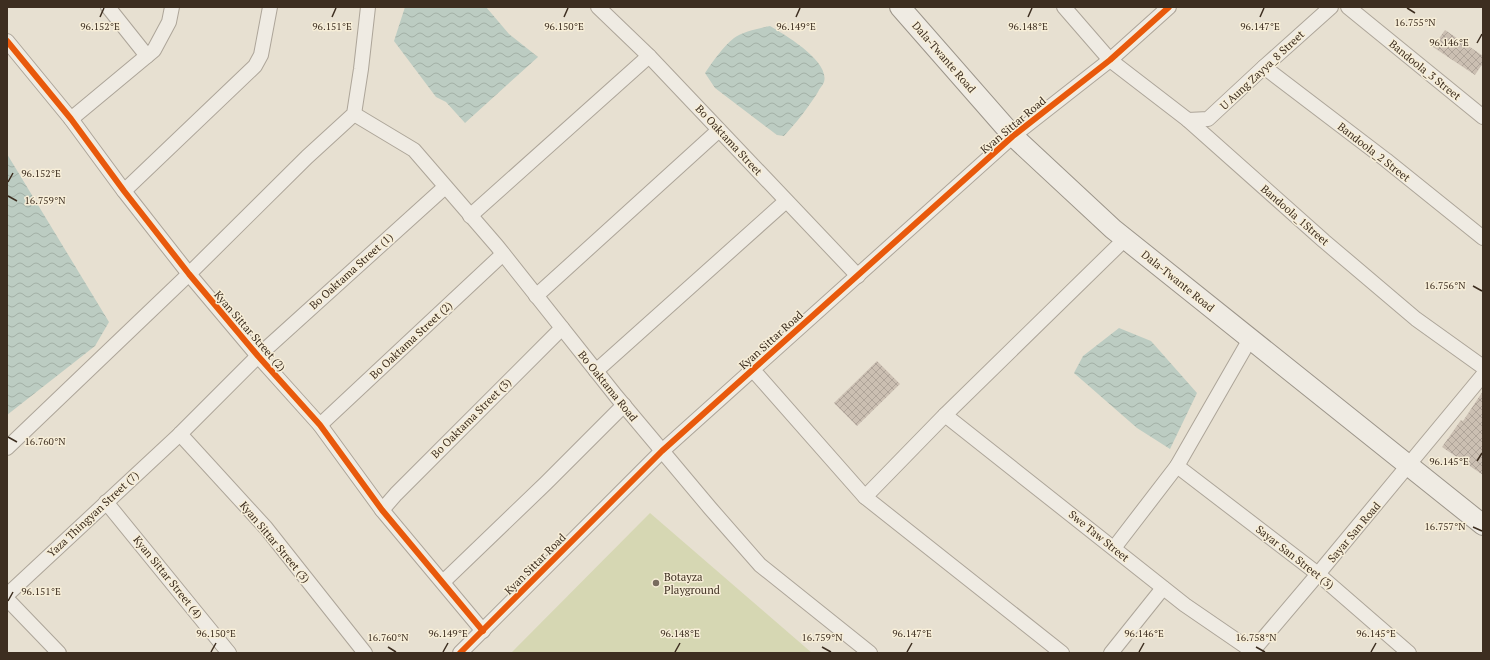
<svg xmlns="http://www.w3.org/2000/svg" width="1490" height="660" font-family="'PT Serif',serif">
  <defs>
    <pattern id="water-waves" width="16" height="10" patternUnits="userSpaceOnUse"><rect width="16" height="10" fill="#bcccc2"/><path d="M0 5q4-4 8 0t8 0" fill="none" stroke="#a2b0a6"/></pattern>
    <pattern id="building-cross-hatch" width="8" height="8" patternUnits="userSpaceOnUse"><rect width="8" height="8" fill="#cbbfb2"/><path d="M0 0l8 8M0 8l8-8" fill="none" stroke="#afa499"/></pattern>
  </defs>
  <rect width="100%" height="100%" fill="#e7e0d1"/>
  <polygon fill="#d6d7b3" points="650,513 812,653 511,653"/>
  <g fill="url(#water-waves)">
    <polygon points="405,7 486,7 509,34 538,57 465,123 446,102 436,97 394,41"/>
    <path d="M770 26C785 35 830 61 824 82 823 85 819 89 818 92 807 109 797 122 784 136L777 135 715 88 705 73C713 61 723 47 734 38 742 32 760 28 770 26Z"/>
    <polygon points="7,154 109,322 95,346 7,415"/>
    <polygon points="1119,328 1151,341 1197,393 1170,449 1137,428 1074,373 1083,356"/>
  </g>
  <g fill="url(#building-cross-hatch)">
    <polygon points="1445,30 1483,56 1483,63 1475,75 1433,47"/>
    <polygon points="877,361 900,384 857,426 834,403"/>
    <polygon points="1483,391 1483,475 1442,447 1461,420 1463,421"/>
  </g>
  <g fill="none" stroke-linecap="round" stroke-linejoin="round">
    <g stroke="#ada599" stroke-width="16">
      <g id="street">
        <polyline points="108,7 147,56"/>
        <polyline points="598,7 649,56 858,276"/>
        <polyline points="1064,7 1110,60 1188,120 1324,241 1416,319 1483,367"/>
        <polyline points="1348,7 1483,117"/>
        <polyline points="7,41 71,119 124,191 189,274 258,356 320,425 382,510 483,631"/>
        <polyline points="1264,67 1386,160 1483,238"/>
        <polyline points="354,114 414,150 497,246 616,396 710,508 760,565 870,653"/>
        <polyline points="71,119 154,50 169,22 172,7"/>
        <polyline points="1188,120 1208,119 1264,67 1331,7"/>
        <polyline points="124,191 255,66 261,55 270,7"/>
        <polyline points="470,216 649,56"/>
        <polyline points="536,296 719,130"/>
        <polyline points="753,370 865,497 1062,653"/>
        <polyline points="596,371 786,201"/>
        <polyline points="945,415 1185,605 1255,653"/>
        <polyline points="320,425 503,254"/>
        <polyline points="180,434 266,528 365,653"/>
        <polyline points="7,448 189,274 307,157 354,114 361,69 368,7"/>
        <polyline points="1177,466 1318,574 1409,653"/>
        <polyline points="865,497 945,415 1125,239"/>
        <polyline points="106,502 229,653"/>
        <polyline points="382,510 396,494 562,328"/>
        <polyline points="1114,548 1177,466 1250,339"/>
        <polyline points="443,582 546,483 624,405"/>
        <polyline points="7,595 180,434 258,356 445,187"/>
        <polyline points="7,599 59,653"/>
        <polyline points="460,653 662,451 1013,136 1110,60 1169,7"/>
        <polyline points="1111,653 1163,588"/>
        <polyline points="1251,653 1318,574 1483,375"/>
      </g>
    </g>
    <g stroke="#9c958a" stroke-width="22">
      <polyline id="secondary" points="900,7 1013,136 1113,229 1483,525"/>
    </g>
    <use href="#street" stroke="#efebe3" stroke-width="14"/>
    <use href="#secondary" stroke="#efebe3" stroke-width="20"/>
    <g stroke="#f7eed8" stroke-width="8">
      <g id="cycleway">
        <polyline points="7,41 71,119 124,191 189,274 258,356 320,425 382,510 483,631"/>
        <polyline points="460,653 662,451 1013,136 1110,60 1169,7"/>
      </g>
    </g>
    <use href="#cycleway" stroke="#e8590c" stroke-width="6"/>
  </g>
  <path fill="none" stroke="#3d2e20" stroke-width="1.5" d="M1407 8 1415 13M100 17 104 8M332 17 336 8M564 17 568 8M796 17 800 8M1028 17 1032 8M1260 17 1264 8M1477 43 1482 34M8 182 13 173M8 196 17 201M1473 286 1482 291M8 437 17 442M1477 461 1482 453M1473 527 1482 531M8 601 13 592M388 647 396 652M822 647 831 652M1256 647 1265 652M211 652 216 643M443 652 448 643M675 652 680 643M907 652 912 643M1139 652 1144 643M1371 652 1376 643"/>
  <circle fill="#786c5e" stroke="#f7eed8" stroke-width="1.5" cx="656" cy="583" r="4"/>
  <g text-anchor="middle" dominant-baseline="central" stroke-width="3" stroke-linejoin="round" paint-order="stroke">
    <g font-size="11" fill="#3d2e20" stroke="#f7eed8">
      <text transform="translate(944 57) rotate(49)">Dala-Twante Road</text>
      <text transform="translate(1262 70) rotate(-43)">U Aung Zayya_8 Street</text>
      <text transform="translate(1425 70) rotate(39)">Bandoola_3 Street</text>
      <text transform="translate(1013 125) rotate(-40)">Kyan Sittar Road</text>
      <text transform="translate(729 140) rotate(47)">Bo Oaktama Street</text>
      <text transform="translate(1374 152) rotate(38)">Bandoola_2 Street</text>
      <text transform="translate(1295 215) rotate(41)">Bandoola_1Street</text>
      <text transform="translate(351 271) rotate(-42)">Bo Oaktama Street (1)</text>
      <text transform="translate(1178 281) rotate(39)">Dala-Twante Road</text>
      <text transform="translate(250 331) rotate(49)">Kyan Sittar Street (2)</text>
      <text transform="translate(411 340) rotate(-43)">Bo Oaktama Street (2)</text>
      <text transform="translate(771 340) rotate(-42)">Kyan Sittar Road</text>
      <text transform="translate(608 386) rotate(51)">Bo Oaktama Road</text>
      <text transform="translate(471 418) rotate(-45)">Bo Oaktama Street (3)</text>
      <text transform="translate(93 514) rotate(-43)">Yaza Thingyan Street (7)</text>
      <text transform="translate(1354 532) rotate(-50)">Sayar San Road</text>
      <text transform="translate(1099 536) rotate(39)">Swe Taw Street</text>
      <text transform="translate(275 542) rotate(50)">Kyan Sittar Street (3)</text>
      <text transform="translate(1295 557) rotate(38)">Sayar San Street (3)</text>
      <text transform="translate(535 564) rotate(-45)">Kyan Sittar Road</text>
      <text transform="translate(168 577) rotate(51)">Kyan Sittar Street (4)</text>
    </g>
    <g font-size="11" fill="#3d2e20" stroke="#f7eed8" text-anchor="start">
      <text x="664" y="577">Botayza<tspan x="664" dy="13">Playground</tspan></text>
    </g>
  </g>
  <g font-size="10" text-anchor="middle" fill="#3d2e20" stroke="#f7eed8" stroke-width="3" stroke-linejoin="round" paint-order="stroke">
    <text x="1415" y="26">16.755°N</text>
    <text x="100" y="30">96.152°E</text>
    <text x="332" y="30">96.151°E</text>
    <text x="564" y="30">96.150°E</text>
    <text x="796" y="30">96.149°E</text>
    <text x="1028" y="30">96.148°E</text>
    <text x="1260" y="30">96.147°E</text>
    <text x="1449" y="46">96.146°E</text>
    <text x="41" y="177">96.152°E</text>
    <text x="45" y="204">16.759°N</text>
    <text x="1445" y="289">16.756°N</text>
    <text x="45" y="445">16.760°N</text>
    <text x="1449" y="465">96.145°E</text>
    <text x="1445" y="530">16.757°N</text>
    <text x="41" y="595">96.151°E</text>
    <text x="216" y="637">96.150°E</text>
    <text x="448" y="637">96.149°E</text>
    <text x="680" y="637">96.148°E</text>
    <text x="912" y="637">96.147°E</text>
    <text x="1144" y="637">96.146°E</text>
    <text x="1376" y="637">96.145°E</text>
    <text x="388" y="641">16.760°N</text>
    <text x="822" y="641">16.759°N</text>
    <text x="1256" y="641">16.758°N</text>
  </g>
  <rect width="1490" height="660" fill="none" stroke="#3d2e20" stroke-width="16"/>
</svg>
